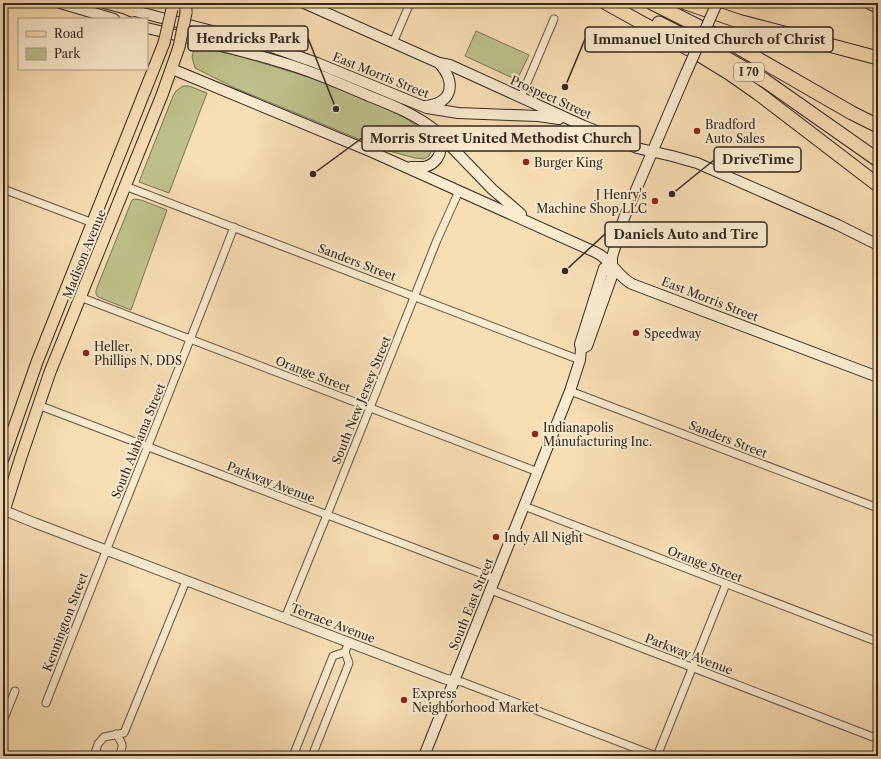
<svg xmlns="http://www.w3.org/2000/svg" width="881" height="759" font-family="'Libre Caslon Text',serif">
  <rect width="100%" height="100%" fill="#f8deb3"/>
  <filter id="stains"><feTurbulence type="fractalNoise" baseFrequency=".005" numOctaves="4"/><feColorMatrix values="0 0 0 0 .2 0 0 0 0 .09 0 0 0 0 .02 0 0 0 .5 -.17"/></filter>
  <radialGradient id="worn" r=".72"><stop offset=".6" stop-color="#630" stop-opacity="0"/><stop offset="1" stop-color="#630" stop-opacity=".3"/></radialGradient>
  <g fill="#bec18b" stroke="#787456">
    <polygon points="476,31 529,55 517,80 465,56"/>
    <polygon points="195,45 243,57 311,78 368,101 404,117 417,126 430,142 432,150 429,156 424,159 415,158 385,150 235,88 195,68 192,57"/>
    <polygon points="183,86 189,86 207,93 169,193 139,182 173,96 176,91"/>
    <polygon points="134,199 141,200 167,210 131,310 98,297 96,294 96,290 132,200"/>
  </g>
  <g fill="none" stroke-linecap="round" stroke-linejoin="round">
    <g stroke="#645645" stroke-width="9">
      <g id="minor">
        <polyline points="393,43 410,3"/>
        <polyline points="521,97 554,19"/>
        <polyline points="125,186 580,360"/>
        <polyline points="3,189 93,223"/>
        <polyline points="80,297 538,472"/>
        <polyline points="570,391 878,508"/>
        <polyline points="38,405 496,579"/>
        <polyline points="524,506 878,642"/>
        <polyline points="491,590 878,739"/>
        <polyline points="285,618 329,510 437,240 459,191"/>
        <polyline points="454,681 462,682 656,756"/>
        <path d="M46 703C108 544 173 386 234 227"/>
        <polyline points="3,721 15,691"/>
        <path d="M116 734C123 744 124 745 119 756"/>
        <polyline points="94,756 98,744 104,737 124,733 186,581"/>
        <polyline points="293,756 333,656 345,652"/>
        <polyline points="312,756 349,663 345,652 349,642"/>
        <polyline points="657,756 726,584"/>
      </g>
    </g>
    <g stroke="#645645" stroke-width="11">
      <polyline id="tertiary" points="3,510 35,523 445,679 454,681"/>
    </g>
    <g stroke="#322820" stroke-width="12">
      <g id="secondary">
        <polyline points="60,3 114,19"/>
        <polyline points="104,3 266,45 317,63 427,108 458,113 538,116 559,119"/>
        <polyline points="304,3 439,63 450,65 584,126 626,143 637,148 672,156 697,163 838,225 878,245"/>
        <path d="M147 28C190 39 235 48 277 61 309 70 339 83 369 96 392 105 417 115 436 131L492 189 521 214"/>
        <path d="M172 69 372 152 595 252C611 259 617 276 632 284L878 377"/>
        <path d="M425 106C454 103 456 82 439 63"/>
        <path d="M411 167C415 167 420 167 424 167 435 165 444 153 439 142 437 138 433 135 430 132"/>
        <polyline points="581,349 587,346 612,276 612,257 624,218 686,73"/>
        <polyline points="424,756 570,391 580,360 581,349 580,344 604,268 611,264"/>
      </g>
    </g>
    <g stroke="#322820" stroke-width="13">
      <g id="primary">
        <polyline points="115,3 132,11"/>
        <polyline points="186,13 186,3"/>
        <polyline points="3,459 37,362 164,43"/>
        <polyline points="3,514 21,457 50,372 162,95 179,47"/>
      </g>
    </g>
    <g stroke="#322820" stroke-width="15">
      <g id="motorway">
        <polyline points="606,3 698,54 729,73 759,94 878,185"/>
        <polyline points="652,3 720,37 852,113 878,126"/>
        <polyline points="686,3 738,21 878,58"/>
        <polyline points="871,3 878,6"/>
        <polyline points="659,23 712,50 764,80 878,160"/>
      </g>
    </g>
    <use href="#minor" stroke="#faeace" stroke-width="7"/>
    <use href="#tertiary" stroke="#faeace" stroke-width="9"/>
    <use href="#secondary" stroke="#faeace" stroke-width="10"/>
    <use href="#primary" stroke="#f8deb3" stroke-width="11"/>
    <use href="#motorway" stroke="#f8deb3" stroke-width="13"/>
    <g stroke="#322820" stroke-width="12" stroke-linecap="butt">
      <polyline id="secondary-bridge" points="686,73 717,3"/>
    </g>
    <g stroke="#322820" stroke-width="13" stroke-linecap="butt">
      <g id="primary-bridge">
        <polyline points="164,43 172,9"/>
        <polyline points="179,47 186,13"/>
      </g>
    </g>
    <use href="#secondary-bridge" stroke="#faeace" stroke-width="10"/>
    <use href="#primary-bridge" stroke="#f8deb3" stroke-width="11"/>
  </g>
  <g fill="#8f2418" stroke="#faeace" stroke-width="1.5">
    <circle cx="697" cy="131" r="4"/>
    <circle cx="526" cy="162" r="4"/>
    <circle cx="655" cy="201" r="4"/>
    <circle cx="636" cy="333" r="4"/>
    <circle cx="86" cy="353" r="4"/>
    <circle cx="535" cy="434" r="4"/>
    <circle cx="496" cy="537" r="4"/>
    <circle cx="404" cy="700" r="4"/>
  </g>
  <g text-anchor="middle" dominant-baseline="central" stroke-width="4" stroke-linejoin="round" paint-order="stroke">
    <rect fill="#faeace" stroke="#6e6254" stroke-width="1" x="734" y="63" width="30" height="18" rx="3"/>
    <g font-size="11" font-weight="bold" fill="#322820">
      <text x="749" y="72">I 70</text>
    </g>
    <g font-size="12" fill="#322820" stroke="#faeace">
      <text transform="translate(381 75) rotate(22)">East Morris Street</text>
      <text transform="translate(551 97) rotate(24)">Prospect Street</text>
      <text transform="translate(84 254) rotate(-68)">Madison Avenue</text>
      <text transform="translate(357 262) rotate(21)">Sanders Street</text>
      <text transform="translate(710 299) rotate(21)">East Morris Street</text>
      <text transform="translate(313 374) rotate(21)">Orange Street</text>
      <text transform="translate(361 400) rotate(-68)">South New Jersey Street</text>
      <text transform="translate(728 439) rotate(21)">Sanders Street</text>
      <text transform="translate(138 441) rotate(-68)">South Alabama Street</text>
      <text transform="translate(271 482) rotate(21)">Parkway Avenue</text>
      <text transform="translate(705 564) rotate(21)">Orange Street</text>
      <text transform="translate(471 604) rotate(-68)">South East Street</text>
      <text transform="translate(65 622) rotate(-69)">Kennington Street</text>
      <text transform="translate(333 623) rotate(21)">Terrace Avenue</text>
      <text transform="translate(689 654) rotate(21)">Parkway Avenue</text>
    </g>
    <g font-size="12" fill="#322820" stroke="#faeace" text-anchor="start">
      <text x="705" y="124">Bradford<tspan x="705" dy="14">Auto Sales</tspan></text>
      <text x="534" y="162">Burger King</text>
      <text x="647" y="194" text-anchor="end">J Henry's<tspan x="647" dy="14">Machine Shop LLC</tspan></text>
      <text x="644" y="333">Speedway</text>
      <text x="94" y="346">Heller,<tspan x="94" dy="14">Phillips N, DDS</tspan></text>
      <text x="543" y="427">Indianapolis<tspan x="543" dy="14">Manufacturing Inc.</tspan></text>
      <text x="504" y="537">Indy All Night</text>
      <text x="412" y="693">Express<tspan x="412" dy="14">Neighborhood Market</tspan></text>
    </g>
  </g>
  <path fill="none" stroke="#322820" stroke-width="1.5" d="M336 109L308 38M565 87L585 39M313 174L362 138M672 194L714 160M565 271L605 234"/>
  <g fill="#322820" stroke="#faeace" stroke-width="1.5">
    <circle cx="336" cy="109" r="4"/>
    <circle cx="565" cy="87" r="4"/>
    <circle cx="313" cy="174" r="4"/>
    <circle cx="672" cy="194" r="4"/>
    <circle cx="565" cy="271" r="4"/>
  </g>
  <g fill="#faeace" stroke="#322820" stroke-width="1.5">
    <rect x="188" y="26" width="120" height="25" rx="4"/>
    <rect x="585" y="27" width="248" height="25" rx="4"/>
    <rect x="362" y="126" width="278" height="25" rx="4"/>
    <rect x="714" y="147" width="87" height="25" rx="4"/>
    <rect x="605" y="222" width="162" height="25" rx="4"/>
  </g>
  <g font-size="13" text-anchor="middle" font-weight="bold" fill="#322820">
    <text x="248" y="43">Hendricks Park</text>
    <text x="709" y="44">Immanuel United Church of Christ</text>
    <text x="501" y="143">Morris Street United Methodist Church</text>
    <text x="758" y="164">DriveTime</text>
    <text x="686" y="239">Daniels Auto and Tire</text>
  </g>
  <rect width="881" height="759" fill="none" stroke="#f8deb3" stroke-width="16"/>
  <rect x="4" y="4" width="873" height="751" fill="none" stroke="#322820" stroke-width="2"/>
  <rect x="8" y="8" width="865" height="743" fill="none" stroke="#322820"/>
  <rect x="18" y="18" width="130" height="52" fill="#faeace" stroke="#aa9c88"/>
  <rect x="26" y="31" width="20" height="6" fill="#f8deb3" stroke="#aa9c88"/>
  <text x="54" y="38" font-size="12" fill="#322820">Road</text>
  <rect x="26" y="48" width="20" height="12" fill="#bec18b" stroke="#aa9c88"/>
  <text x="54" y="58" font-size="12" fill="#322820">Park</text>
  <rect width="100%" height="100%" filter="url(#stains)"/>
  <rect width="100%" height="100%" fill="url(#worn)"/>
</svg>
